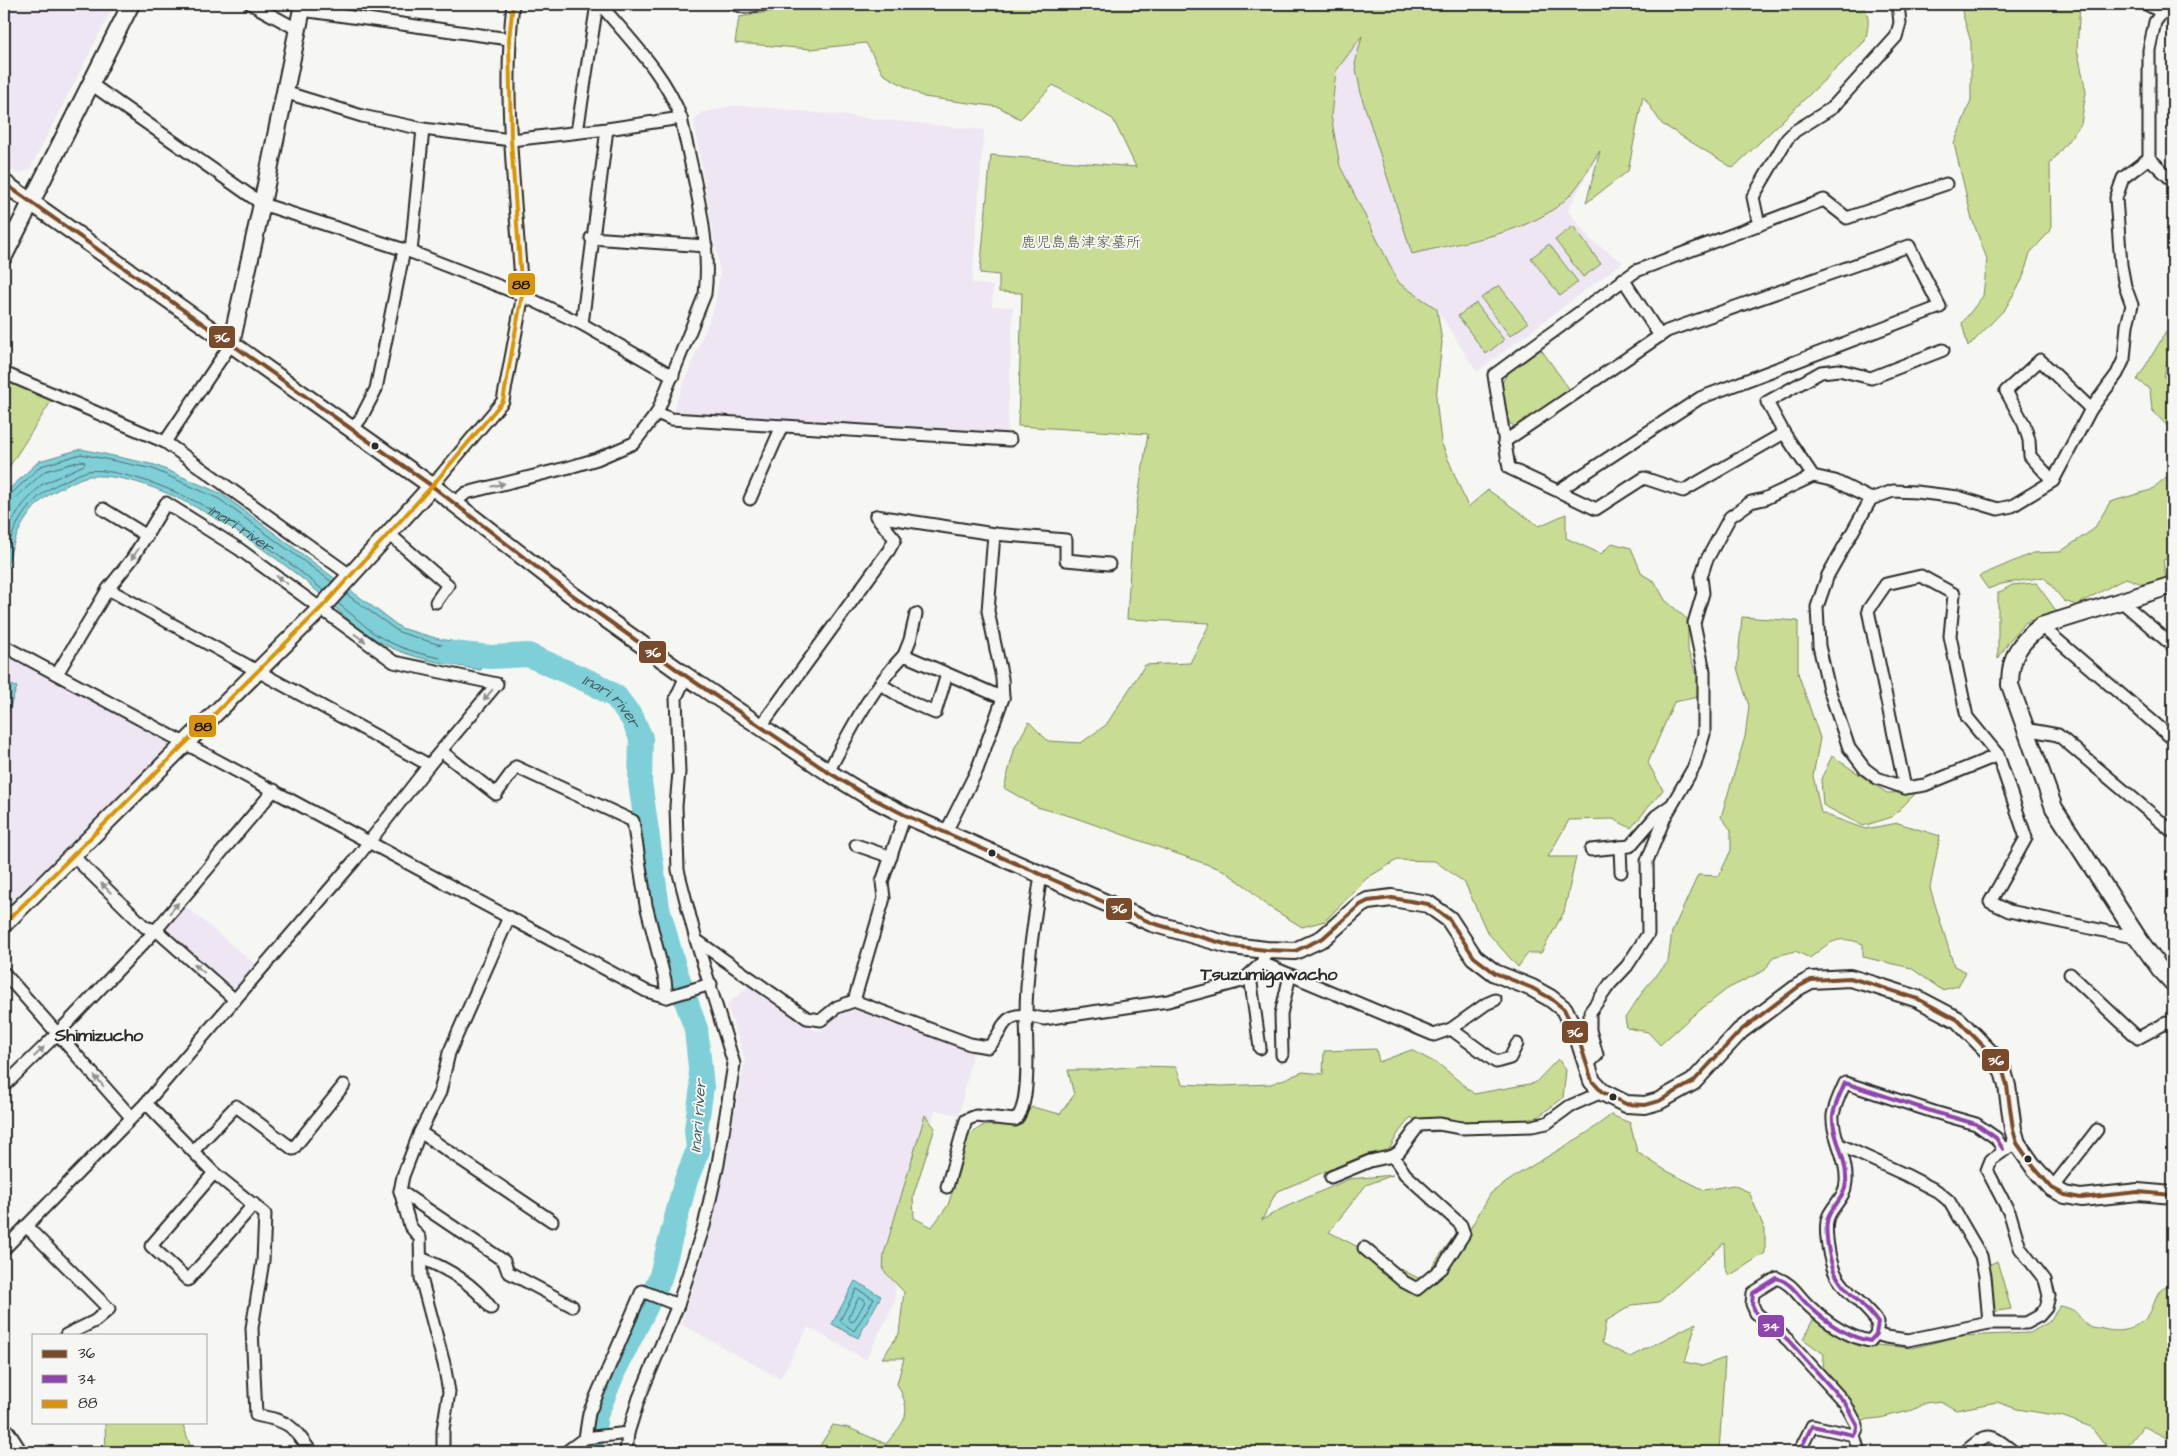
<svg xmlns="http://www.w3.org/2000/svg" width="2177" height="1456" font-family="'Architects Daughter','Klee One',sans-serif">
  <rect width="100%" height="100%" fill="#f6f6f2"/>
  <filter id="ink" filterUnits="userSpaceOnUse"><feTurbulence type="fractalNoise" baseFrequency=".02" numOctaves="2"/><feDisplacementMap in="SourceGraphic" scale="10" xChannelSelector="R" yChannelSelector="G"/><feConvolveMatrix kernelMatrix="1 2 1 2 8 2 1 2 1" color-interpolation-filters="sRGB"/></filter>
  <g filter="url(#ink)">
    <g fill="#eee7f3">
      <polygon points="4,4 115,4 30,169 19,174 4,165"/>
      <polygon points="1363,35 1601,149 1568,210 1591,240 1623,262 1477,372 1437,309 1399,283 1340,166 1331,116 1337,69"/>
      <polygon points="732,106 752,106 984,130 972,283 993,286 992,306 1013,307 1007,435 676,416 674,408 715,305 720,274 694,121 700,113"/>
      <polygon points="4,654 168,740 170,748 4,911"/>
      <polygon points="185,906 255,964 235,988 228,988 167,935 166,928"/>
      <polygon points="749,986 811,1029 817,1031 824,1029 844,1010 854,1009 973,1052 959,1115 935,1110 896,1261 895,1301 866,1360 808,1327 780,1379 681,1324 709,1238 722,1181 745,1060 727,1005"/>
    </g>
    <g fill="#c8dd93" stroke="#7a845f">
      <path d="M781 4H1860C1872 13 1868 28 1865 41L1733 168 1662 124 1643 96 1628 171 1586 203 1600 151C1590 164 1583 181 1572 193 1536 234 1463 241 1412 254L1362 98 1355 64 1362 36 1336 71 1331 116 1340 166 1399 283 1437 309 1442 342 1436 398 1441 442 1468 507 1488 490 1539 526 1566 514V538L1601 554 1612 543 1631 548 1642 574 1655 582 1665 600 1688 620V651L1697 675 1698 697 1674 702 1648 763 1663 790 1631 828 1613 819 1569 820 1548 857H1576L1564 912 1541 953H1528L1518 967 1487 932 1465 883 1435 861 1397 860 1367 878 1325 921 1302 927 1266 905 1247 887 1223 870 1073 817 1037 807 1004 788 1015 747 1029 722 1048 741 1081 743 1106 725 1145 665 1190 663 1210 623 1127 619 1132 536 1148 434 1018 426 1022 293 999 292V275L980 273 991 155 1136 167 1113 119 1053 85 1020 119 999 107 924 97 883 74 866 43 811 49 735 43 739 17 775 11Z"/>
      <polygon points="1966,4 2080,4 2077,48 2086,92 2081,124 2050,164 2051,230 2030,253 2022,280 2005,309 1968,347 1962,323 1983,296 1987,259 1972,219 1954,144 1971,100 1971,42 1962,12"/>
      <polygon points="1573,226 1601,264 1583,277 1555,240"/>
      <polygon points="1549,244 1578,282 1560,296 1531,258"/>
      <polygon points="1499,285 1528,323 1510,336 1481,298"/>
      <polygon points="1476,303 1504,340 1486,354 1458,316"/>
      <polygon points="2166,332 2169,351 2164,377 2173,383 2173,432 2152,410 2150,389 2137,380"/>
      <polygon points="1540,348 1570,390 1516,428 1507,421 1501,385 1509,370"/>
      <polygon points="4,379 52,400 4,475"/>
      <polygon points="2173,461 2173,557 2163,560 2166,579 2142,584 2126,578 2076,605 2064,601 2044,577 2001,584 1988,589 1979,576 2033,553 2060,552 2094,529 2110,502 2151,490 2172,472"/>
      <polygon points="2036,583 2057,612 2026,622 2009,641 1998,659 1998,593 2012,585"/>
      <path d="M1742 617 1798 621V673L1820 738 1813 776 1821 813 1865 829 1898 823 1940 836 1930 888 1954 966 1966 972 1958 986 1942 990 1911 968 1863 957V944C1837 934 1830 942 1810 958L1795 951 1773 957 1765 970 1727 989 1691 1017 1660 1045 1648 1032 1627 1028 1625 1018 1646 987 1668 962 1672 932 1698 875 1719 876 1731 850V830L1721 817 1745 737 1749 706 1737 668Z"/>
      <polygon points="1832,756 1887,793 1917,792 1892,817 1863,826 1823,805 1821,779"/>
      <path d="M1376 1049 1379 1062 1411 1050 1440 1065 1474 1094 1535 1083 1558 1059 1566 1070 1563 1098 1535 1119 1497 1126 1431 1132 1411 1117 1399 1132 1387 1153 1367 1154 1276 1192 1262 1220 1281 1209 1349 1179 1393 1175 1366 1185 1329 1232 1422 1280 1452 1239 1470 1229 1491 1193 1520 1173 1587 1133 1611 1115 1630 1123 1637 1152 1665 1170 1704 1190 1733 1185 1749 1192 1765 1230V1253L1729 1276 1725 1267 1724 1243 1659 1302 1632 1305 1606 1321 1602 1343 1630 1357 1696 1323 1685 1362 1702 1366 1725 1358 1719 1452H816L833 1425 849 1428 886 1444C906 1420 913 1414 897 1384L904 1358H882L899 1334 904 1292 883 1270 884 1254 925 1115 935 1128 913 1196 914 1218 932 1227 948 1205 959 1171 964 1139 982 1126 1018 1123 1032 1107 1060 1114 1074 1095 1068 1070H1096L1138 1066 1176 1067 1182 1084 1222 1086 1271 1084 1303 1072 1323 1074 1324 1051Z"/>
      <polygon points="1997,1261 2011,1309 1992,1312 1987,1266"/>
      <path d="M2173 1283V1441L2143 1426 2123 1452H2119L2102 1442 2091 1427 2061 1416 2017 1409 1997 1402 1956 1410 1940 1401 1926 1403 1913 1410 1880 1418 1862 1420 1848 1399 1823 1371 1824 1354 1803 1339 1814 1318 1851 1343 1912 1348 1961 1336 2030 1333 2049 1322 2060 1306C2081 1310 2074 1315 2088 1325 2091 1327 2096 1328 2099 1328 2117 1333 2127 1332 2143 1321 2157 1311 2151 1289 2173 1283Z"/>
      <polygon points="105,1422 182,1422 190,1445 187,1452 106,1452"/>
    </g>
    <g fill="#7ecfd7" stroke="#5d8d92">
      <path d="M81 449 155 465 222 494 401 628 439 639 486 647 481 670C442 663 403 658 370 636 346 620 326 598 304 580 252 539 158 472 90 476 80 477 68 485 59 489 21 507 5 555 4 594V494L39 461Z"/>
      <polygon points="4,683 17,687 7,715 4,714"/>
      <polygon points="855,1281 881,1296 858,1338 832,1324"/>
    </g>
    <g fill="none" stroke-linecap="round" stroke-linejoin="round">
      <g stroke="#4c6d70" stroke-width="1">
        <polyline points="4,497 9,496 41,466 81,454 153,469 219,499 332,582"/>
        <polyline points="4,503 13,500 45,471 81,461 85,462 84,465 41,485 22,506 4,535"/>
        <path id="s1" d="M4 560C12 527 28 498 60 483 68 480 79 473 88 471 100 469 117 473 129 476 203 495 266 543 324 591"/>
        <path d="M338 603C349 612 360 622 371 631 401 653 439 658 475 664L478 663 480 653 478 651 437 644 399 632 346 594"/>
        <polygon points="857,1289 874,1299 854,1331 840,1321"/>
        <polygon points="859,1298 864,1299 865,1302 854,1321 851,1322 848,1318"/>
      </g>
      <path stroke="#7ecfd7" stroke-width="24" id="s2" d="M451 653 491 657 528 655 595 684 616 697 632 718 641 738 640 782 658 908 674 966 696 1029 702 1087 696 1129 698 1150 686 1180 660 1279 614 1371 596 1415 590 1452"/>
      <g stroke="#2b2b2b" stroke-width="15">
        <g id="street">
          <polyline points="251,4 297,29"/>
          <polyline points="733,4 745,7 765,4"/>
          <polyline points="2146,4 2161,12"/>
          <polyline points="302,10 509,39"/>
          <polyline points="91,84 262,204 411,252 522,295 582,324 673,376"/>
          <polyline points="284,92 362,116 423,129 511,140 607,129 681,118"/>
          <polyline points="577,132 597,4"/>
          <polyline points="2149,158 2149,50 2155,22 2168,4"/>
          <polyline points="2149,158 2173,181"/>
          <polyline points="1759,225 1753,197 1787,139 1795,131 1832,108 1896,37 1900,23 1898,4"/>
          <polyline points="591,238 706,246"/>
          <polyline points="411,252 423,129"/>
          <polyline points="1623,279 1660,336"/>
          <polyline points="582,324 607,129"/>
          <polyline points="4,373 165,442 350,575"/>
          <polyline points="657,413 671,419 1010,440"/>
          <polyline points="352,430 361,418 376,389 404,250"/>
          <polyline points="1784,433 1767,402 1821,372 1839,370 1871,378 1943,350"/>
          <polyline points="165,442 231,344"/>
          <polyline points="1504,442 1667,331 1909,246 1940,307 1700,398 1558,491"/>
          <polyline points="2053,481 2030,456 2029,440 2024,424 2006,391 2040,360 2091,409"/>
          <path d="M432 486 503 401 521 305 522 295C516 199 502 100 513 4"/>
          <polyline points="750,499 782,426"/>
          <polyline points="1871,499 1835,481 1813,476 1784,433 1683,491 1644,478 1596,509 1509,468 1494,375 1636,271 1824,200 1847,218 1946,184"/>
          <path d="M454 503 466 493 570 467 597 459 634 443 657 413 705 294C712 240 692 172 681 118 666 75 629 39 600 4"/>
          <polyline points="103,509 147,536"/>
          <polyline points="876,516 994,534 988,611 1002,678 1003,698 977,770 946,832"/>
          <polyline points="388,533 448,585 436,602"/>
          <polyline points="994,534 1066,540 1066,560 1109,564"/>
          <polyline points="108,589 429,765"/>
          <polyline points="2121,601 2173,646"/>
          <polyline points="2041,626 2173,739"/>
          <polyline points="4,646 646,991 667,997 711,984"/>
          <polyline points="904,655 910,640 916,614"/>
          <polyline points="880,684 910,702 935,713 947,674"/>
          <polyline points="761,726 889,550 895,539 876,516"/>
          <polyline points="2025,729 2058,735 2173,832"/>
          <polyline points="441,751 496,794 516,767 633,821 646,905 665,980 667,997"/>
          <path d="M828 772C850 731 871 689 904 655L1003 698"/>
          <polyline points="1905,788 1868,610 1886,584 1921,576 1954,594 1950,636 1967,717 1998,755"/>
          <polyline points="856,845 891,857"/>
          <polyline points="1620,847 1621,872"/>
          <polyline points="1591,850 1630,846 1656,816 1670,806"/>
          <polyline points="72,855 145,927 156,930 235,1000"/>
          <polyline points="2138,938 2009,911 1990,902 2026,838 1998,755 1925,785 1905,788 1877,778 1865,769 1849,748 1829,689 1819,646 1817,607 1828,575 1871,499 1893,491 1916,492 1958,497 1998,509 2012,506 2053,481 2091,409 2117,374 2124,359 2127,325 2132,305 2125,286 2121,265 2116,198 2123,178 2149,158"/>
          <path d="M696 940 807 1018 821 1020 837 1007 854 1001 970 1044 988 1047C994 1042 996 1038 1000 1031 1010 1010 1024 1015 1044 1019L1168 1001 1242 981 1262 963 1266 950"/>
          <polyline points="1262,963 1434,1035 1451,1029 1486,1004 1495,1000"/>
          <polyline points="4,973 131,1117"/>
          <polyline points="2070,974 2138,1038 2166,1023 2173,1024"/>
          <polyline points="1250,976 1260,1048"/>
          <polyline points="854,1001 884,898 882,882 905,815"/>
          <polyline points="1451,1029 1496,1062 1510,1058 1517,1044"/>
          <polyline points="1282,1055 1281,1014 1290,975"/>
          <polyline points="1586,1066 1597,1055 1590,1030 1590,1012 1610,984 1627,966 1648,934 1647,861 1665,817 1695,765 1704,734 1704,671 1694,623 1703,593 1701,577 1706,561 1730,517 1751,502 1764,499 1813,476"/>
          <polyline points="4,1086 57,1034 156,930 274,790"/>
          <path d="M146 1103 214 1173 265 1214 263 1261 252 1328 256 1415C290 1422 291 1424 311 1452"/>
          <polyline points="420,1132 552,1221"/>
          <polyline points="1840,1145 1906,1175 1937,1191 1949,1201 1981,1256 1985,1276 1989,1323"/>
          <polyline points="193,1151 236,1106 293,1149 344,1085"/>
          <polyline points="214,1173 151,1246 188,1280 254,1204"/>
          <polyline points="1331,1177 1370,1161 1393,1156 1399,1152 1419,1125 1439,1124 1461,1128 1532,1126 1547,1123 1570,1106 1602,1092"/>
          <path d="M947 1187 966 1120 976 1116 1015 1120C1032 1107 1026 1037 1026 1016 1026 969 1034 922 1041 875"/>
          <polyline points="2052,1188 2097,1130"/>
          <polyline points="400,1191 504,1261 508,1272 572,1306"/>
          <polyline points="26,1226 109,1309 95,1321 66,1335"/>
          <polyline points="1364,1248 1404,1282 1417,1289 1442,1268 1464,1234 1461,1225 1405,1174 1393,1156"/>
          <polyline points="4,1249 146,1103 355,860 429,765 497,684 394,662 239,549 166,503 132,559 108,589 57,674"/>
          <path d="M421 1258C448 1269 473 1283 491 1308"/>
          <polyline points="1876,1334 1886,1337 1908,1340 1989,1323 2026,1323 2039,1316 2046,1308 2049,1296 2045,1280 2020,1248 2010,1214 1987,1170 1991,1160 2009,1147"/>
          <polyline points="1854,1435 1859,1452"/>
          <polyline points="585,1438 589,1413 642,1291 678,1305"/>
          <polyline points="443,1452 443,1430 449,1392 444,1364 421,1278 420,1238 410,1226 400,1191 403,1176 420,1132 440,1092 449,1053 509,917"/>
          <polyline points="566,1452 585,1438 628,1433"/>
          <polyline points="626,1452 628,1433 639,1398 678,1305 704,1226 718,1164 734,1064 696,940 678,870 676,806 679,772 676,698 686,676"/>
          <path d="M1799 1452 1812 1426 1854 1435 1857 1429V1425L1845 1403 1788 1340 1756 1313 1752 1304 1753 1293 1777 1278C1793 1284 1797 1295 1809 1306 1826 1322 1847 1337 1870 1341L1876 1334 1878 1323C1865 1303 1841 1291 1833 1268 1829 1256 1823 1226 1829 1215 1835 1203 1845 1197 1846 1182 1848 1159 1831 1135 1833 1115 1835 1104 1840 1094 1845 1083L1934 1112 1976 1124 1996 1138 2003 1149"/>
          <path d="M1965 1452C1989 1431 1989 1433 2014 1452"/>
        </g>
      </g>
      <g stroke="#2b2b2b" stroke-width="20">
        <g id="secondary">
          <polyline points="4,183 432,486 571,594 686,676 828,772 864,794 905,815 1152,923 1232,946 1266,950 1295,951 1323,938 1360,905 1368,901 1392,898 1428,904 1449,919 1474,957 1495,973 1532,988 1550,998 1564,1009 1579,1040 1592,1081 1602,1092 1626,1104 1645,1105 1659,1101 1693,1082 1740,1031 1798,987 1811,980 1850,978 1871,984 1918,999 1958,1020 1993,1056 2003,1071 2007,1086 2013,1129 2017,1143 2033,1166 2052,1188 2065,1195 2081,1198 2138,1192 2173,1195"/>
          <polyline points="4,256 131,4"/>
          <polyline points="231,344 262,204 303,4"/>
          <path d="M2173 585 2041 626C2019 643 2010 656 2010 685L2054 808 2138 938 2160 969 2173 983"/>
          <polyline points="4,924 321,608 432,486"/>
        </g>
      </g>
      <g stroke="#2b2b2b" stroke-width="24">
        <polyline id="highway" points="4,1433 16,1452"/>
      </g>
      <use href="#street" stroke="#f6f6f2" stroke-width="11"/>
      <use href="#secondary" stroke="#f6f6f2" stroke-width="16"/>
      <use href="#highway" stroke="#f6f6f2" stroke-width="20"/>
      <g stroke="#f6f6f2" stroke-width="8">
        <polyline id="bus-1" points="4,183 432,486 571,594 686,676 828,772 864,794 905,815 1152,923 1232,946 1266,950 1295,951 1323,938 1360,905 1368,901 1392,898 1428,904 1449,919 1474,957 1495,973 1532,988 1550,998 1564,1009 1579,1040 1592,1081 1602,1092 1626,1104 1645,1105 1659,1101 1693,1082 1740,1031 1798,987 1811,980 1850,978 1871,984 1918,999 1958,1020 1993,1056 2003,1071 2007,1086 2013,1129 2017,1143 2033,1166 2052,1188 2065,1195 2081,1198 2138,1192 2173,1195"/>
      </g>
      <g stroke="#f6f6f2" stroke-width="8">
        <path id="bus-2" d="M1799 1452 1812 1426 1854 1435 1857 1429V1425L1845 1403 1788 1340 1756 1313 1752 1304 1753 1293 1777 1278C1793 1284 1797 1295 1809 1306 1826 1322 1847 1337 1870 1341L1876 1334 1878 1323C1865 1303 1841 1291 1833 1268 1829 1256 1823 1226 1829 1215 1835 1203 1845 1197 1846 1182 1848 1159 1831 1135 1833 1115 1835 1104 1840 1094 1845 1083L1934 1112 1976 1124 1996 1138 2003 1149"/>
      </g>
      <g stroke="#f6f6f2" stroke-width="8">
        <polyline id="bus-3" points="4,924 323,606 432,486 503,401 522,295 511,140 509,39 513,4"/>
      </g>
      <use href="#bus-1" stroke="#7a4b2a" stroke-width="4"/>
      <use href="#bus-2" stroke="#8e44ad" stroke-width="4"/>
      <use href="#bus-3" stroke="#d89406" stroke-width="4"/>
    </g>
    <defs><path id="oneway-solid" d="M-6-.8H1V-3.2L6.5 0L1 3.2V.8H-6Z" transform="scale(1.25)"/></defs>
    <g fill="#90908e">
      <use href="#oneway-solid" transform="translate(498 485) rotate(-14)"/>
      <use href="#oneway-solid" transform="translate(135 554) rotate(123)"/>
      <use href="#oneway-solid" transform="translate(282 580) rotate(-144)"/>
      <use href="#oneway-solid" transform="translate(360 638) rotate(36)"/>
      <use href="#oneway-solid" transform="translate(488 695) rotate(130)"/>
      <use href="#oneway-solid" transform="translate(106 888) rotate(-135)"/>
      <use href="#oneway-solid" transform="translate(174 908) rotate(-50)"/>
      <use href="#oneway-solid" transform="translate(199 968) rotate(-139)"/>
      <use href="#oneway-solid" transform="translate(39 1052) rotate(-44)"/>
      <use href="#oneway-solid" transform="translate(99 1081) rotate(-132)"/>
    </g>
  </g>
  <g fill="#2b2b2b" stroke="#f6f6f2" stroke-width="2">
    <circle cx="375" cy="446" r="4.5"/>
    <circle cx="992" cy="853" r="4.5"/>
    <circle cx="1613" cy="1097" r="4.5"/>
    <circle cx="2028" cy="1159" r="4.5"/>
  </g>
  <g text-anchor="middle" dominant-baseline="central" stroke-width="4" stroke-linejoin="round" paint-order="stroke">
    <g font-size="15" fill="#525845" stroke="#f6f6f2">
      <text x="1081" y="242">鹿児島島津家墓所</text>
    </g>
    <g font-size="16" font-style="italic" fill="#445c5f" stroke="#f6f6f2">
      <text stroke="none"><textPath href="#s1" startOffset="295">Inari river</textPath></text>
      <text stroke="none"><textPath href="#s2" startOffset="174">Inari river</textPath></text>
      <text transform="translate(698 1116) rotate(-86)">Inari river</text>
    </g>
    <g font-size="18" font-weight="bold" fill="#2b2b2b" stroke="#f6f6f2">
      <text x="1269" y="974">Tsuzumigawacho</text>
      <text x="99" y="1035">Shimizucho</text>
    </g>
  </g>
  <g stroke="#f6f6f2" stroke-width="2">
    <rect x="507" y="272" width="29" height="24" rx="5" fill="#d89406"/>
    <rect x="208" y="325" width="28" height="24" rx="5" fill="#7a4b2a"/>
    <rect x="638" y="640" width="29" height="24" rx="5" fill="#7a4b2a"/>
    <rect x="188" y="714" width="29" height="24" rx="5" fill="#d89406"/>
    <rect x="1105" y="897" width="28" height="24" rx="5" fill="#7a4b2a"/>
    <rect x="1561" y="1020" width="28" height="24" rx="5" fill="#7a4b2a"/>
    <rect x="1981" y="1048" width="29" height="24" rx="5" fill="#7a4b2a"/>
    <rect x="1757" y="1314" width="28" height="24" rx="5" fill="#8e44ad"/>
  </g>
  <g font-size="14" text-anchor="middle" font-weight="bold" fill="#fff">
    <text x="222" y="342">36</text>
    <text x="653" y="657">36</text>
    <text x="1119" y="913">36</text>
    <text x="1575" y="1037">36</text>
    <text x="1996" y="1065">36</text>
    <text x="1771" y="1331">34</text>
  </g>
  <g font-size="14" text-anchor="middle" font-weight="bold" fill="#111">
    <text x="521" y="289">88</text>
    <text x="203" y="731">88</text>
  </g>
  <rect width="2177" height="1456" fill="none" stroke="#f6f6f2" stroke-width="20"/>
  <rect x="10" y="10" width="2157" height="1436" fill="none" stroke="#2b2b2b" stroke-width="2" filter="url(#ink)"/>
  <rect x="32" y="1334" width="175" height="90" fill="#f6f6f2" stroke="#a5a5a2"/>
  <rect x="42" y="1350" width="25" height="8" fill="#7a4b2a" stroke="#a5a5a2"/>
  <text x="78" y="1358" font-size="15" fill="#2b2b2b">36</text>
  <rect x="42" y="1375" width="25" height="8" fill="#8e44ad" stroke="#a5a5a2"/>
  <text x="78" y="1384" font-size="15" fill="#2b2b2b">34</text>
  <rect x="42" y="1400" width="25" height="8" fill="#d89406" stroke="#a5a5a2"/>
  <text x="78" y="1408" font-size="15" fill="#2b2b2b">88</text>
</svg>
